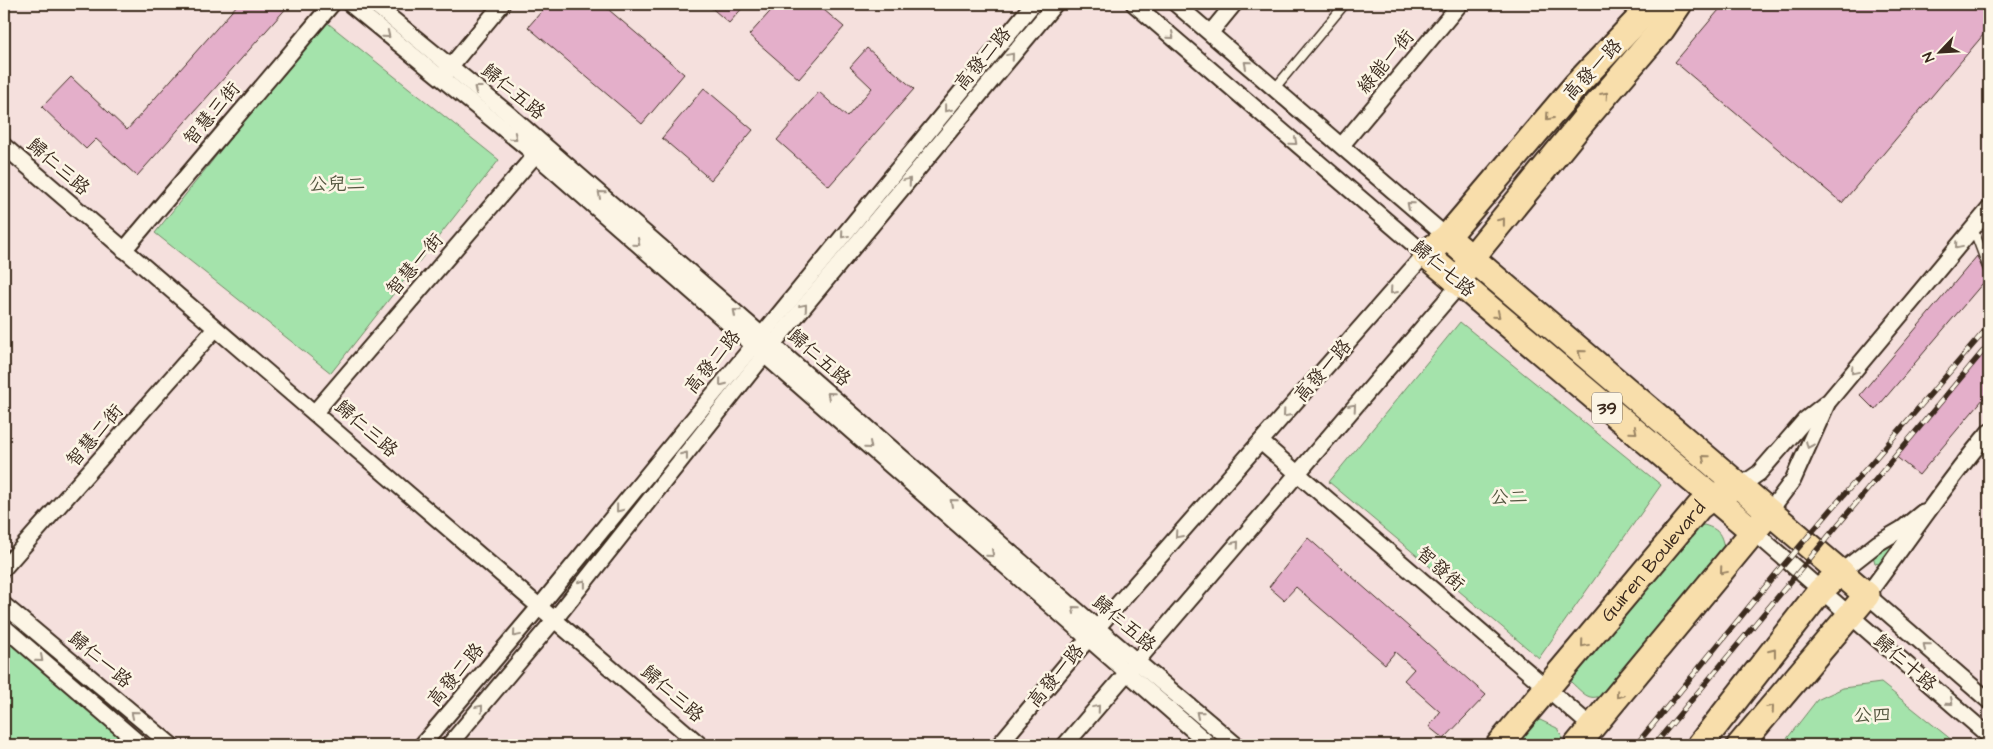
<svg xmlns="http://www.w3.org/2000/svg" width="1993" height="749" font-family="'Architects Daughter','LXGW WenKai TC',sans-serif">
  <rect width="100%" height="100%" fill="#f5e0dd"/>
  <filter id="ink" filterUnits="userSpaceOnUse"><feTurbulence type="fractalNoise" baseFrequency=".02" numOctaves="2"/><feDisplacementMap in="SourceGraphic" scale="10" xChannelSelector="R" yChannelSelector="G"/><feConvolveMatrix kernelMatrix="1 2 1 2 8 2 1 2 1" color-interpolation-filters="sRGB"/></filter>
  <g filter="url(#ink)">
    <g fill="#a4e3ab" stroke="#708664">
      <polygon points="324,20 499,160 331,373 155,233"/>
      <polygon points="1460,322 1661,485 1539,658 1329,482"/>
      <path d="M1704 525C1721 530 1721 535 1725 551L1610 691C1590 703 1587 697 1571 682L1573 667 1693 528Z"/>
      <polygon points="1911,530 1882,565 1875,563 1873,556 1876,552"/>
      <polygon points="4,632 132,745 4,745"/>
      <polygon points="1881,683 1958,745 1782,745 1817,700 1843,688"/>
      <polygon points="1540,720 1557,728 1562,737 1559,745 1509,745 1529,723"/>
    </g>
    <g fill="#e4afca" stroke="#3b2a1e">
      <polygon points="238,4 290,4 137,176 96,139 86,149 42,107 71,77 127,130"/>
      <polygon points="548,4 602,4 684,74 642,124 528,27"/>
      <polygon points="707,4 746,4 729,23"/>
      <polygon points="777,4 817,4 844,27 799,79 749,35"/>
      <polygon points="1724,4 1989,4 1989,28 1842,203 1675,62"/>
      <polygon points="867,48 914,89 829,186 777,140 819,92 847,117 872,88 850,67"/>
      <polygon points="704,88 753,130 711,180 662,138"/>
      <polygon points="1977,256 1984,273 1988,277 1875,410 1860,395"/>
      <polygon points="1989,341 1989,392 1919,475 1894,455"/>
      <polygon points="1308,538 1486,695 1444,739 1429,727 1440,712 1404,680 1414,669 1395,652 1385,664 1296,587 1284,600 1269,587"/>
    </g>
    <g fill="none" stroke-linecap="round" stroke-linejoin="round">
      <g stroke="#3b2a1e" stroke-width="11">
        <g id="lane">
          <polyline points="1275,88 1345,4"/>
          <polyline points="1973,228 1989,271"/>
        </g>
      </g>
      <g stroke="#3b2a1e" stroke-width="19">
        <g id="street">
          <polyline points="350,4 536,155 1210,745"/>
          <polyline points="374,4 505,111 1097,628 1236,745"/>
          <polyline points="1176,4 1447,237"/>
          <polyline points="1211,32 1234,4"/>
          <polyline points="445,73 502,4"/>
          <polyline points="1342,145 1460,4"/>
          <polyline points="4,146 700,745"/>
          <polyline points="124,250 332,4"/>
          <polyline points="315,412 542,147"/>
          <path d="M1989 432C1945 484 1908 541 1867 595L1989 701"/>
          <polyline points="1261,442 1592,727"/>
          <polyline points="1739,487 1759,473 1805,420 1829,401 1989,209"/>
          <polyline points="1769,512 1793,480 1827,404"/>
          <polyline points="1754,532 1989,736"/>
          <polyline points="4,568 215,329"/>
          <polyline points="1841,572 1878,543 1902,529 1923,512"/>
          <polyline points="4,605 171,745"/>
          <polyline points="4,627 141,745"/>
          <polyline points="422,745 540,606 1033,4"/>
          <polyline points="449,745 555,619 773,344 1055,4"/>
          <polyline points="999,745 1097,628 1425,254 1134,4"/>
          <polyline points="1065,745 1460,284"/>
        </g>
      </g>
      <g stroke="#3b2a1e" stroke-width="29">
        <g id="primary">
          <polyline points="1653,4 1577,84 1447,237 1425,254 1754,532"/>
          <polyline points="1447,237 1867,595 1740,745"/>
          <polyline points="1465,272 1471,259 1483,244 1584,120 1662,29 1679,4"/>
          <path id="s1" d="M1499 745 1699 507 1712 497 1727 491"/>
          <polyline points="1577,745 1763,520"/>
          <polyline points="1700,745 1821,590 1841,572"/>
        </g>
      </g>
      <use href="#lane" stroke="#fcf5e5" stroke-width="8"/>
      <use href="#street" stroke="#fcf5e5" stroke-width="15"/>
      <use href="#primary" stroke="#f8deab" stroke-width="25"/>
      <g stroke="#3b2a1e" stroke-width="5.5">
        <g id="rail">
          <polyline points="1636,745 1775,575 1989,326"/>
          <polyline points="1654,745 1989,344"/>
        </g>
      </g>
      <use href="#rail" stroke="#fcf5e5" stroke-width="4" stroke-dasharray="11" stroke-linecap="butt"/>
    </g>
    <defs><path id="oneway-chevron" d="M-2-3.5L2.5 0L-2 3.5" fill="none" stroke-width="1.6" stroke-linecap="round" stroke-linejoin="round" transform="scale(1.25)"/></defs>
    <g stroke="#9c9082">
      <use href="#oneway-chevron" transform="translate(387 35) rotate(39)"/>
      <use href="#oneway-chevron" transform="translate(1171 36) rotate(41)"/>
      <use href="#oneway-chevron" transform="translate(1011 56) rotate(-50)"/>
      <use href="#oneway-chevron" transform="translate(1247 64) rotate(-139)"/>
      <use href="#oneway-chevron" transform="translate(477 89) rotate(-142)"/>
      <use href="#oneway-chevron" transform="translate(947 109) rotate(129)"/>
      <use href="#oneway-chevron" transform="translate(514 137) rotate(39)"/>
      <use href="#oneway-chevron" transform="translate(1294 142) rotate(41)"/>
      <use href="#oneway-chevron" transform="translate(908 181) rotate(-50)"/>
      <use href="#oneway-chevron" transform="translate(601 194) rotate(-139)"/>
      <use href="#oneway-chevron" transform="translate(1410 205) rotate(-139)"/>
      <use href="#oneway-chevron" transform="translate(844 235) rotate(130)"/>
      <use href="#oneway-chevron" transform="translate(637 243) rotate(41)"/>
      <use href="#oneway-chevron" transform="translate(1958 246) rotate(130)"/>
      <use href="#oneway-chevron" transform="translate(1393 291) rotate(131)"/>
      <use href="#oneway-chevron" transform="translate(804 307) rotate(-50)"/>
      <use href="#oneway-chevron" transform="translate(736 312) rotate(-139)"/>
      <use href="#oneway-chevron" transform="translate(1854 371) rotate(130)"/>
      <use href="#oneway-chevron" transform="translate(722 383) rotate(129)"/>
      <use href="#oneway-chevron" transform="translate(830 395) rotate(-139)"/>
      <use href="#oneway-chevron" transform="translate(1353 407) rotate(-49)"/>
      <use href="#oneway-chevron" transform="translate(1286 414) rotate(131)"/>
      <use href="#oneway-chevron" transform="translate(1809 445) rotate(114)"/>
      <use href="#oneway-chevron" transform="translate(869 446) rotate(41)"/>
      <use href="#oneway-chevron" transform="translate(685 455) rotate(-52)"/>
      <use href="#oneway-chevron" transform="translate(953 502) rotate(-139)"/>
      <use href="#oneway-chevron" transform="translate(619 509) rotate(129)"/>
      <use href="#oneway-chevron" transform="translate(1178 535) rotate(131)"/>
      <use href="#oneway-chevron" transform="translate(1236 544) rotate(-50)"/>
      <use href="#oneway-chevron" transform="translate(991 554) rotate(41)"/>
      <use href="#oneway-chevron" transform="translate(583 583) rotate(-52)"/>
      <use href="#oneway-chevron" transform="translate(1075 609) rotate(-139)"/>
      <use href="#oneway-chevron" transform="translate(516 634) rotate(130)"/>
      <use href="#oneway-chevron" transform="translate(1926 646) rotate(-139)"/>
      <use href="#oneway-chevron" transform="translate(40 659) rotate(41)"/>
      <use href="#oneway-chevron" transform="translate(1950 702) rotate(41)"/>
      <use href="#oneway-chevron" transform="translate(480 708) rotate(-50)"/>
      <use href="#oneway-chevron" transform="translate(1097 708) rotate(-50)"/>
      <use href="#oneway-chevron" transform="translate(134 714) rotate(-140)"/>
      <use href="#oneway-chevron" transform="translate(1199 714) rotate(-140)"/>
    </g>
    <g stroke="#9a8464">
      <use href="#oneway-chevron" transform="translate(1605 95) rotate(-49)"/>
      <use href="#oneway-chevron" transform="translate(1549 117) rotate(131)"/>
      <use href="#oneway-chevron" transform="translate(1502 221) rotate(-51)"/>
      <use href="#oneway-chevron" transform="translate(1497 315) rotate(40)"/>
      <use href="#oneway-chevron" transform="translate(1581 353) rotate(-140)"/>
      <use href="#oneway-chevron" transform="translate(1634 431) rotate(40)"/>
      <use href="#oneway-chevron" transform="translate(1705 458) rotate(-140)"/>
      <use href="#oneway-chevron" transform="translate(1723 571) rotate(130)"/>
      <use href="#oneway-chevron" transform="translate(1584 644) rotate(130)"/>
      <use href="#oneway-chevron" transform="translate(1773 652) rotate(-52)"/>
      <use href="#oneway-chevron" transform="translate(1619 695) rotate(130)"/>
      <use href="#oneway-chevron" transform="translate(1771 708) rotate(-50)"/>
    </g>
  </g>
  <g text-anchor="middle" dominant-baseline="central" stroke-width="5" stroke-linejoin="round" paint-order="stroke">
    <rect fill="#fcf5e5" stroke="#75675a" stroke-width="1" x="1592" y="392.5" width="30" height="31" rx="4"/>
    <g font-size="18" font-weight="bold" fill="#3b2a1e">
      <text x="1607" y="408">39</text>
    </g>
    <g font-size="19" fill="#3b2a1e" stroke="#fcf5e5">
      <text transform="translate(983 59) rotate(-50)">高發二路</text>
      <text transform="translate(1386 62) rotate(-50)">綠能一街</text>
      <text transform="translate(1593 70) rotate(-47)">高發一路</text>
      <text transform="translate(513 92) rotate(39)">歸仁五路</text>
      <text transform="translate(212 114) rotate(-50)">智慧三街</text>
      <text transform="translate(58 167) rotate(41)">歸仁三路</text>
      <text transform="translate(415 265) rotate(-49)">智慧一街</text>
      <text transform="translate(1443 269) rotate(40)">歸仁七路</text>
      <text transform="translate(819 358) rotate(41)">歸仁五路</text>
      <text transform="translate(713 362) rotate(-51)">高發二路</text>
      <text transform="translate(1323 371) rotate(-49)">高發一路</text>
      <text transform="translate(366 429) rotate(41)">歸仁三路</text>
      <text transform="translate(95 436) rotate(-49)">智慧二街</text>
      <text stroke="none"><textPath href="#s1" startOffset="240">Guiren Boulevard</textPath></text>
      <text transform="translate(1440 569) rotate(41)">智發街</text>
      <text transform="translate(1124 624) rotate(40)">歸仁五路</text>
      <text transform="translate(100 660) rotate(40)">歸仁一路</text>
      <text transform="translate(1905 663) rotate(41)">歸仁十路</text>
      <text transform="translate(456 675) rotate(-50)">高發二路</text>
      <text transform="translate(1056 676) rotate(-50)">高發一路</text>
      <text transform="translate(672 694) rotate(41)">歸仁三路</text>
    </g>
    <g font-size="19" fill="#555841" stroke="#fcf5e5">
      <text x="337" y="184">公兒二</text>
      <text x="1509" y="497">公二</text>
      <text x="1872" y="715">公四</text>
    </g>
  </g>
  <rect width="1993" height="749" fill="none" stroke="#fcf5e5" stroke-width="20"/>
  <rect x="10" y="10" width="1973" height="729" fill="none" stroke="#3b2a1e" stroke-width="2" filter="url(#ink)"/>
  <g transform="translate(1940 52) rotate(245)" stroke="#fcf5e5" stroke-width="4" paint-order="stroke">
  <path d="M0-4L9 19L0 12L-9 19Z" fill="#3b2a1e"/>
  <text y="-8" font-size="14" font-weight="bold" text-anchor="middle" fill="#3b2a1e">N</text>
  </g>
</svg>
